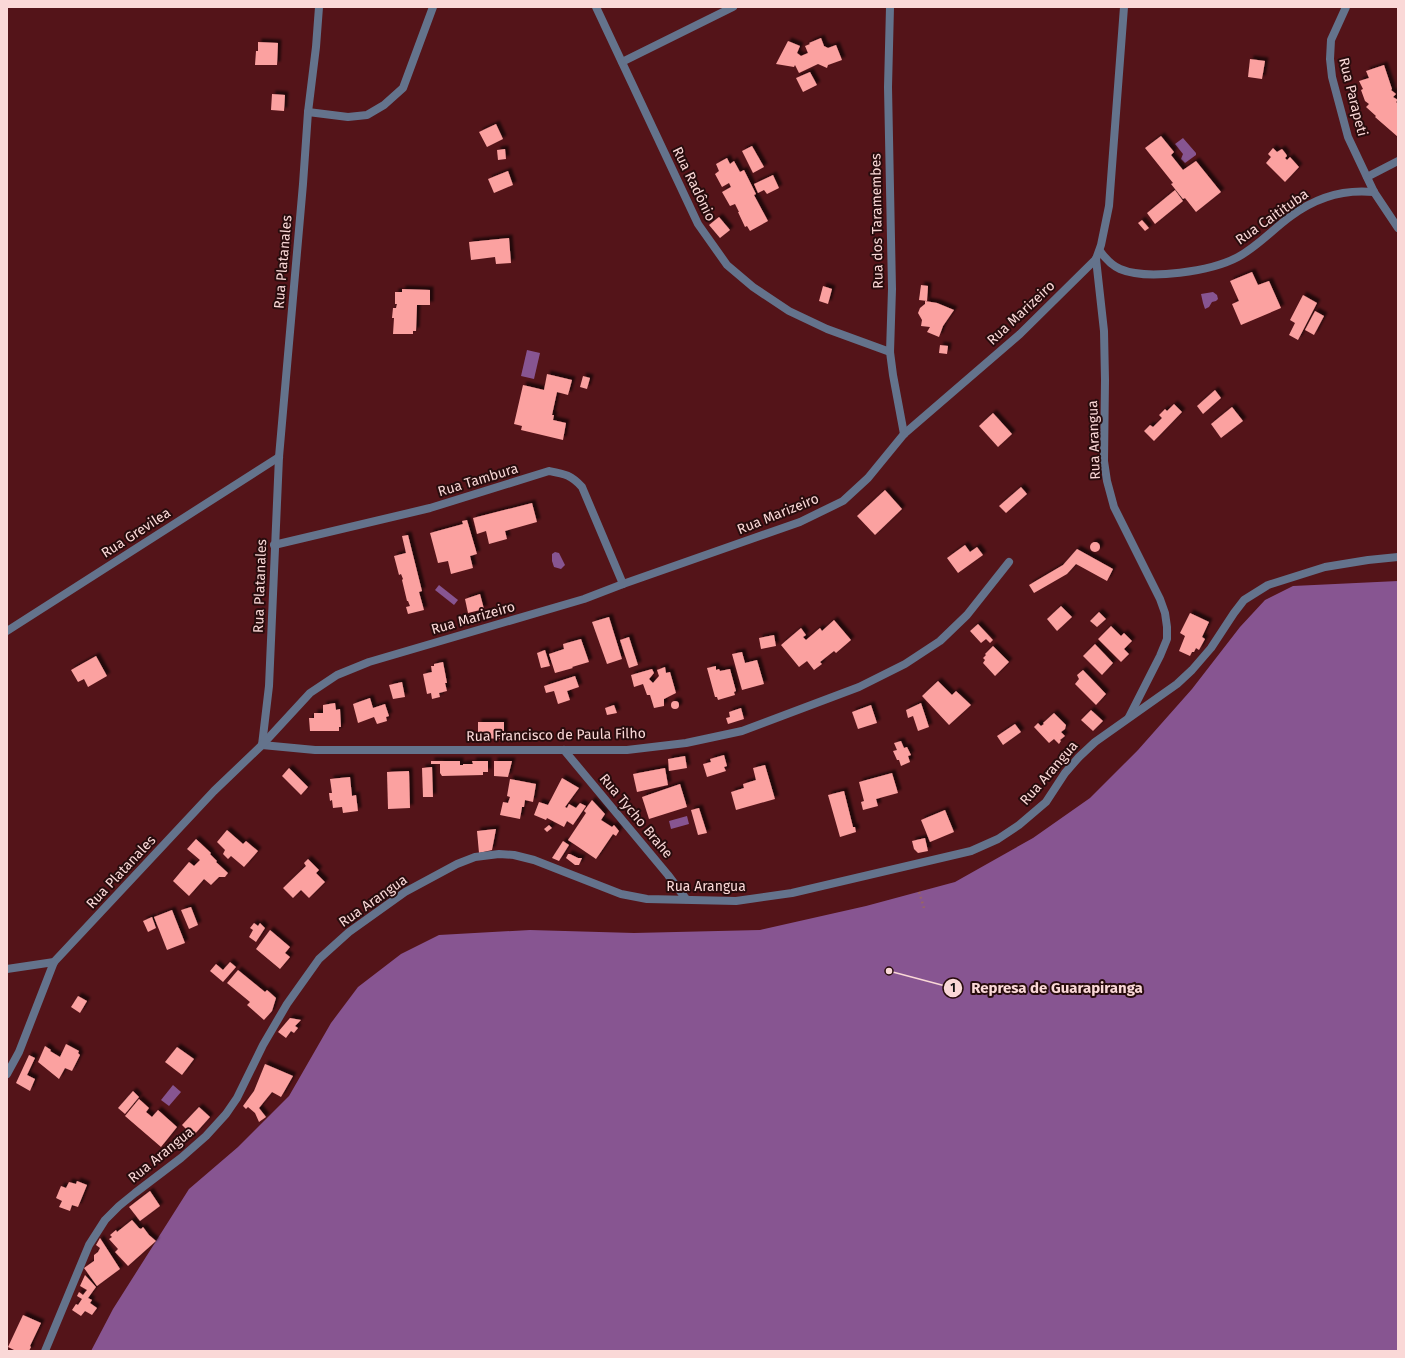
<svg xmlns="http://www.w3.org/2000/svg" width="1405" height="1358" font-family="'Fira Sans',sans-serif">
  <defs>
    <filter id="shadow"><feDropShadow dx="3.5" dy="-3.5" stdDeviation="1" flood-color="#0009"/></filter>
  </defs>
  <rect width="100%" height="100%" fill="#541419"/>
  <g fill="#875591">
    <polygon points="1183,138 1196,153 1196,155 1185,163 1181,159 1183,154 1175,144"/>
    <polygon points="1213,292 1217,295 1218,299 1216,301 1212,302 1209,307 1205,309 1203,303 1201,294"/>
    <polygon points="527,350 540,353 534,379 521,376"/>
    <polygon points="555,552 559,553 565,565 561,569 554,567 552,561 552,554"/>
    <polygon points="1398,581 1398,1351 91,1351 113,1309 189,1189 238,1147 289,1096 331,1023 358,987 401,954 439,935 530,930 634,933 760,930 866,906 955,882 1033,838 1090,798 1138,750 1192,689 1240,627 1265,600 1293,586"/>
    <polygon points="439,585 458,600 454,605 435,590"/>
    <polygon points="687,816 689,824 671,829 669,821"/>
    <polygon points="173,1085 181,1092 169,1106 161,1100"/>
  </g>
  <g fill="#fba1a0" filter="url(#shadow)">
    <polygon points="821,38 824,46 828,48 836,45 842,60 828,65 827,68 818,64 799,73 795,65 794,67 776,64 788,41 800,46 797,53 801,56 808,53 805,46 810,44 809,43"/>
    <polygon points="258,42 278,43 277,65 255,65 256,51 258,51"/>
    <polygon points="1250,59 1265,61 1262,79 1248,77"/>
    <polygon points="1384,65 1392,89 1391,90 1396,94 1393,97 1398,100 1396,102 1398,104 1398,137 1375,117 1376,116 1366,107 1369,104 1365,101 1361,90 1363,89 1359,81 1369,78 1366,71"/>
    <polygon points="810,72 817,85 803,92 796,78"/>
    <polygon points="272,94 285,95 284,111 271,110"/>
    <polygon points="496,124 503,139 487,147 479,132"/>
    <polygon points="1161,136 1174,152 1171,155 1183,170 1196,161 1221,192 1196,212 1185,198 1183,199 1171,184 1173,183 1145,148"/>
    <polygon points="752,146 764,167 753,173 742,151"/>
    <polygon points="1273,148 1277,152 1282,149 1286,154 1287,156 1285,158 1287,160 1290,157 1299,167 1285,182 1266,163 1271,157 1268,154"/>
    <polygon points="505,149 506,159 498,160 497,150"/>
    <polygon points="727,158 730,164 734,161 740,172 744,170 756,194 754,195 768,221 750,231 747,226 745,227 738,212 739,212 735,204 730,206 722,192 731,187 729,183 722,187 715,174 719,171 716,164"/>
    <polygon points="508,171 513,185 494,193 488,179"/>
    <polygon points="773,175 779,188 767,194 764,190 758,193 754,184"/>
    <polygon points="1175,190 1183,201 1155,224 1147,213"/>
    <polygon points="719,217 730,230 720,238 709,225"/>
    <polygon points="1142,220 1149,228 1145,231 1138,223"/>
    <polygon points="509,238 511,263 496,264 495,257 471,260 469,242"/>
    <polygon points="1252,272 1258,285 1269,281 1281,308 1241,325 1232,304 1239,301 1230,281"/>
    <polygon points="921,285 928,286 927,301 919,300"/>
    <polygon points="823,286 832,289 828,304 819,301"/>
    <polygon points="402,289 430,290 430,305 417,305 416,331 413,331 413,334 393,334 394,318 392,318 393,308 396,308 397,304 395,304 395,292 402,292"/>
    <polygon points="1303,295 1317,303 1298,340 1289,335 1295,323 1290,320"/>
    <polygon points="925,301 937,303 954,310 943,326 939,337 927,332 930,327 921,326 922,320 918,313 920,308 925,304"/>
    <polygon points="1315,311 1324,316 1314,335 1305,330"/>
    <polygon points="940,345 948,346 947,354 939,353"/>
    <polygon points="547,374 572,380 568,395 557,392 552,415 554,415 553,420 566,423 563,440 521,430 522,426 514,424 523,385 544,390"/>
    <polygon points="583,376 590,378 587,389 580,387"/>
    <polygon points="1215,390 1221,398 1203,414 1197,406"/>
    <polygon points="1174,404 1182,412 1154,441 1144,431 1150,425 1153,427 1162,418 1159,415 1165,409 1167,411"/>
    <polygon points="1232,407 1243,421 1221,438 1211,424"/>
    <polygon points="993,413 1012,434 998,447 979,426"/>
    <polygon points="1021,487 1027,494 1006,513 999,506"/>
    <polygon points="885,490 902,509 875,535 857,516"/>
    <polygon points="532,503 537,522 505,531 507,539 489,544 486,531 477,534 473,518"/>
    <polygon points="467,520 477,554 470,556 473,568 451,574 448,561 438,563 430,533 463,524 462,521"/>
    <polygon points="408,535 422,591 419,592 424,610 408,614 406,607 410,606 408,601 407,601 402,580 403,579 401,574 399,575 394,556 406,553 402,536"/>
    <circle cx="1095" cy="547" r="5"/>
    <polygon points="965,545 970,552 977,547 983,555 958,573 947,558"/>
    <polygon points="1077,549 1113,569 1107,581 1076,564 1067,574 1034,593 1029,585 1063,565"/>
    <polygon points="480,594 484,609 468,613 465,599"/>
    <polygon points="1061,606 1072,617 1057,631 1047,619"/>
    <polygon points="1099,612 1106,619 1097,627 1090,621"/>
    <polygon points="1190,613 1209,622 1202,637 1205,639 1199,650 1196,648 1194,652 1192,652 1190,656 1179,651 1185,636 1180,633"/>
    <polygon points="609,617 622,659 607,664 592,622"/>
    <polygon points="834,620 851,640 836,653 834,651 820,662 822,664 814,670 807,661 799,667 781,645 801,628 806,635 803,637 806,640 820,628 822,631"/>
    <polygon points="978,624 993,640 990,643 986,639 981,643 970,631"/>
    <polygon points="1111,626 1121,636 1124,633 1132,641 1124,649 1129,654 1121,662 1098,639"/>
    <polygon points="774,635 776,646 761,649 759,638"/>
    <polygon points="629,637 638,665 629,668 620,640"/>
    <polygon points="581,639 589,662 572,667 573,668 555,673 549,654 564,649 563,644"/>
    <polygon points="1095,644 1113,663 1102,675 1083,656"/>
    <polygon points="993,646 1009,662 995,676 983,663 985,660 983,658 986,655 985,654"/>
    <polygon points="545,650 550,666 541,668 537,653"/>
    <polygon points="742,652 745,663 757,660 764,684 742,690 732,654"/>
    <polygon points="96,656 107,676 88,687 84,679 78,682 71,670"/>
    <polygon points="443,662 447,683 445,683 447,691 439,693 440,697 432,699 431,693 427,694 423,674 432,672 431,666 434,666 434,664"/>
    <polygon points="716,666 716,670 719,669 720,671 730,669 736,691 734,692 735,695 718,700 717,697 715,697 707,668"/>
    <polygon points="665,667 666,673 670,672 676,693 664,699 664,706 654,708 650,695 647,695 643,684 634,687 631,675 652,669 654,673 649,679 653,683 659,676 657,670"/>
    <polygon points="1083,670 1106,694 1096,705 1075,684 1079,679 1077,675"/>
    <polygon points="575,676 579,687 567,691 570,700 558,704 554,691 546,693 544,686"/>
    <polygon points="938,681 952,695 956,691 971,705 949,725 922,696"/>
    <polygon points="402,682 405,697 393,699 389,685"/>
    <polygon points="370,698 373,708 385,704 389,716 386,717 387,721 377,724 374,717 358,723 353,704"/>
    <circle cx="675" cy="705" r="4"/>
    <polygon points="335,703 336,710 340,709 341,727 339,727 339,731 310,731 309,718 314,718 314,713 323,713 323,705"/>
    <polygon points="921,703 929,727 918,731 913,716 908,718 906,710"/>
    <polygon points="614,705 617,713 607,715 605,708"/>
    <polygon points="871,705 877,723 858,729 852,712"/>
    <polygon points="741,708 744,719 728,724 726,718 730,717 729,712"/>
    <polygon points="1091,710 1103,721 1093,731 1081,720"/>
    <polygon points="1054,713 1066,725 1065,729 1061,732 1065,736 1060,740 1061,741 1059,744 1054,739 1049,743 1034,727 1038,723 1041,726 1044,724 1043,723"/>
    <polygon points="478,722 504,722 504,739 478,738"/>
    <polygon points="1015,724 1021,732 1003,745 997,736"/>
    <polygon points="901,741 904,748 907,747 911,755 908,756 910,762 901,766 899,760 897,760 893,751 897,750 894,743"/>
    <polygon points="724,755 727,766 724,767 726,771 707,777 703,764 711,762 710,759"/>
    <polygon points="685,756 687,768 669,771 668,759"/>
    <polygon points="431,761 460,761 460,765 463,765 463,764 473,764 472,761 488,761 488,772 483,772 483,775 442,776 440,773 440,764 431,764"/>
    <polygon points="494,761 512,761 508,777 494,776"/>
    <polygon points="765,765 775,799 736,810 731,792 744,788 743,784 756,780 753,768"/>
    <polygon points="432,767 433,797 423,797 422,768"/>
    <polygon points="289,768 308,787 301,795 282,776"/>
    <polygon points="665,768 668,785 637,792 633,774"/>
    <polygon points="409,771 410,808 388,809 387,772"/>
    <polygon points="892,773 898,793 876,799 878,806 863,810 861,802 864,801 859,782"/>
    <polygon points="350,777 352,796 356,795 358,811 343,813 342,807 333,808 332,800 330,801 329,793 332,793 330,779"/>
    <polygon points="562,778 579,788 565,807 567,808 569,804 576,808 580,803 586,806 573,825 567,821 564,827 547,818 546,820 534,815 539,802 548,805"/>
    <polygon points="510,779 536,784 533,802 525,800 524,807 522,807 520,819 500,815 503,802 508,803 510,797 507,796"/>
    <polygon points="680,784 687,807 649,819 642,797"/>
    <polygon points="844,791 853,827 855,827 856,832 840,837 828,795"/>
    <polygon points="592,800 605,814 601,820 612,827 614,825 619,831 616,836 613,834 596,859 568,840 586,813 584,811"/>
    <polygon points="699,808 707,833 698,835 691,810"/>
    <polygon points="945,810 954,832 930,842 921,820"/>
    <polygon points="549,825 552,828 547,832 544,829"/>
    <polygon points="496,829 492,850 479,853 477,831"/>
    <polygon points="227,830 243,844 246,841 258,851 244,867 231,856 228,859 223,854 225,850 217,842"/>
    <polygon points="925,838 928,851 918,853 914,849 912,841"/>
    <polygon points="196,839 211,853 210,854 217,861 216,862 228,873 225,877 219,877 211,885 204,879 189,896 173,881 189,862 194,866 200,860 187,849"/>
    <polygon points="563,841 569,845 559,861 552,858"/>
    <polygon points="568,854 570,854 578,858 582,858 579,865 575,865 566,858"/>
    <polygon points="308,859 319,870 316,873 325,882 309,898 301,890 293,898 283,888 306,866 304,863"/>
    <polygon points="191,907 198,925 189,929 181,910"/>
    <polygon points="172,910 185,943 167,950 154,917"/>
    <polygon points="152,917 156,928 148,932 143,921"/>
    <polygon points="254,923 258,926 260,923 265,928 256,942 249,937 253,930 250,928"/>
    <polygon points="270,930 290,947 285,953 290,957 280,969 256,949"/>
    <polygon points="230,962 236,967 223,982 210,971 216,964 223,970"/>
    <polygon points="238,970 265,992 267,990 276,998 272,1011 264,1020 247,1005 250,1002 227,983"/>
    <polygon points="78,996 87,1001 80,1013 71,1007"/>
    <polygon points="290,1018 301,1020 295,1026 298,1028 294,1033 291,1031 286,1038 278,1032"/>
    <polygon points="66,1044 79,1051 78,1053 80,1055 72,1071 65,1068 59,1079 38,1062 45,1046 51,1050 50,1051 60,1057"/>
    <polygon points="177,1047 194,1059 182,1075 165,1062"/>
    <polygon points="29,1055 35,1058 27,1075 35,1079 30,1091 16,1083"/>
    <polygon points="265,1064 293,1076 281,1097 272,1092 259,1108 266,1117 259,1122 255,1113 248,1107 246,1109 243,1106 254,1091"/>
    <polygon points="133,1091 139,1097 125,1114 118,1108"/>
    <polygon points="139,1099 149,1108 146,1112 152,1117 158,1110 177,1127 161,1147 125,1116"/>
    <polygon points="199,1107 210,1117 193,1136 182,1125"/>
    <polygon points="77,1181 87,1185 78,1207 72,1205 70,1211 59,1207 62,1201 56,1198 61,1186 66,1188 69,1182 76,1184"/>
    <polygon points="150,1191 160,1206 140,1221 129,1207"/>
    <polygon points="132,1220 139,1228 141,1229 143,1227 149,1235 156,1241 128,1266 115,1252 118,1249 109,1239 112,1237 110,1235 116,1230 117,1232"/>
    <polygon points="100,1238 120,1269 97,1286 84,1268 94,1261 94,1255 98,1252 100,1248 96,1245"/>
    <polygon points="85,1275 96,1287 88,1298 92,1300 90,1303 97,1308 92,1315 85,1311 81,1316 72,1310 76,1304 78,1305 82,1299 77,1296 79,1292 83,1295 87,1290 80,1286"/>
    <polygon points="23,1315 41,1323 30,1346 31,1347 29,1351 16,1351 8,1347"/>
  </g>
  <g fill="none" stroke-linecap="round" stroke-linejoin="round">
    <polyline stroke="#986467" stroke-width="2.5" stroke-dasharray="2 3" stroke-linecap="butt" points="919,892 924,908"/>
    <g stroke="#64738c" stroke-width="8">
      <polyline points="596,7 698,224 727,265 753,287 789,311 827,329 890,352"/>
      <polyline points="890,7 888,87 892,289 890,352 893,375 904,434"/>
      <polyline points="1346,7 1331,40 1330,59 1332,77 1348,137 1374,192 1398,228"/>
      <polyline points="622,62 733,7"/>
      <polyline points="308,112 348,117 367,115 384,105 403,88 433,7"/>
      <polyline points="1367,177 1398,161"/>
      <path d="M1100 251C1105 258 1111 265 1120 269 1148 281 1212 271 1238 257 1258 246 1273 229 1291 216 1315 198 1344 189 1374 192"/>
      <polyline points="1096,259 1104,331 1105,380 1104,461 1107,481 1114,507 1160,599 1165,613 1167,627 1167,639 1160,656 1129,717"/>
      <path d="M274 545 430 508 549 471C565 474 571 475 582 487L623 584"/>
      <polyline points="7,631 279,457"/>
      <polyline points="262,745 315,750 627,750 686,743 742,731 859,687 905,664 940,641 967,615 1009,562"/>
      <polyline points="262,745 269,686 279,457 303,184 308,112 316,47 319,7"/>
      <polyline points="564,750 668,875 686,899"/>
      <polyline points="7,969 54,962"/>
      <polyline points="7,1074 19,1052 54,962 214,791 262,745 310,693 337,675 369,662 584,599 623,584 800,522 843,501 868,478 904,434 1020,334 1096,259 1101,245 1109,206 1124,7"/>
      <polyline points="45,1351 89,1245 105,1220 119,1206 135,1193 181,1158 206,1136 226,1114 237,1098 263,1045 287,1004 319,959 349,932 405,892 457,864 475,857 499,854 514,855 534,860 621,894 647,899 736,901 792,893 971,851 998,839 1019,825 1046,802 1065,773 1079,757 1095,742 1177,684 1192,670 1211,648 1234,613 1244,600 1268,585 1325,567 1368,560 1398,557"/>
    </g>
  </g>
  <g text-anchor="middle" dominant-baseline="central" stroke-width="4" stroke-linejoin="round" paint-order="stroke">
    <g font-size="14" fill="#fad8d7" stroke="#280c0d">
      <text transform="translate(1353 97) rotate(76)">Rua Parapeti</text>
      <text transform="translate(694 184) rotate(64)">Rua Radônio</text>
      <text transform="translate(1272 217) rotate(-35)">Rua Caitituba</text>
      <text transform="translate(877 221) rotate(-91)">Rua dos Taramembes</text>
      <text transform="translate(283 262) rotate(-85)">Rua Platanales</text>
      <text transform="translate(1021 313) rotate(-43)">Rua Marizeiro</text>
      <text transform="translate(1094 440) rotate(-92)">Rua Arangua</text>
      <text transform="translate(478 480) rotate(-17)">Rua Tambura</text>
      <text transform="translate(778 514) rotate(-22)">Rua Marizeiro</text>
      <text transform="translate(136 533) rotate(-33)">Rua Grevilea</text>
      <text transform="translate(260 586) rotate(-88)">Rua Platanales</text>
      <text transform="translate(473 618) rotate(-16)">Rua Marizeiro</text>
      <text transform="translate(556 735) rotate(-1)">Rua Francisco de Paula Filho</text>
      <text transform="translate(1049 773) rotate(-49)">Rua Arangua</text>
      <text transform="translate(636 816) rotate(50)">Rua Tycho Brahe</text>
      <text transform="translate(121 872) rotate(-47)">Rua Platanales</text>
      <text x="706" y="886">Rua Arangua</text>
      <text transform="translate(373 901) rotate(-35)">Rua Arangua</text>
      <text transform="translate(161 1155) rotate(-39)">Rua Arangua</text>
    </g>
  </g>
  <path fill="none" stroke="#fad8d7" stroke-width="1.5" d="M889 971L953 988"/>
  <g fill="#fad8d7" stroke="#280c0d" stroke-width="1.5">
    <circle cx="889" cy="971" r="4"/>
    <circle cx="953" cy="988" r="10"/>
  </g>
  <g font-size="12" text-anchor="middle" font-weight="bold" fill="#111">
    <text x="953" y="992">1</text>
  </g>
  <g font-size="15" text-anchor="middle" font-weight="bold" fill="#fad8d7" stroke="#280c0d" stroke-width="4" stroke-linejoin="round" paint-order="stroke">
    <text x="1057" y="993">Represa de Guarapiranga</text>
  </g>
  <rect width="1405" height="1358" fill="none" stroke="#fad8d7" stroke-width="16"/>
</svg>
